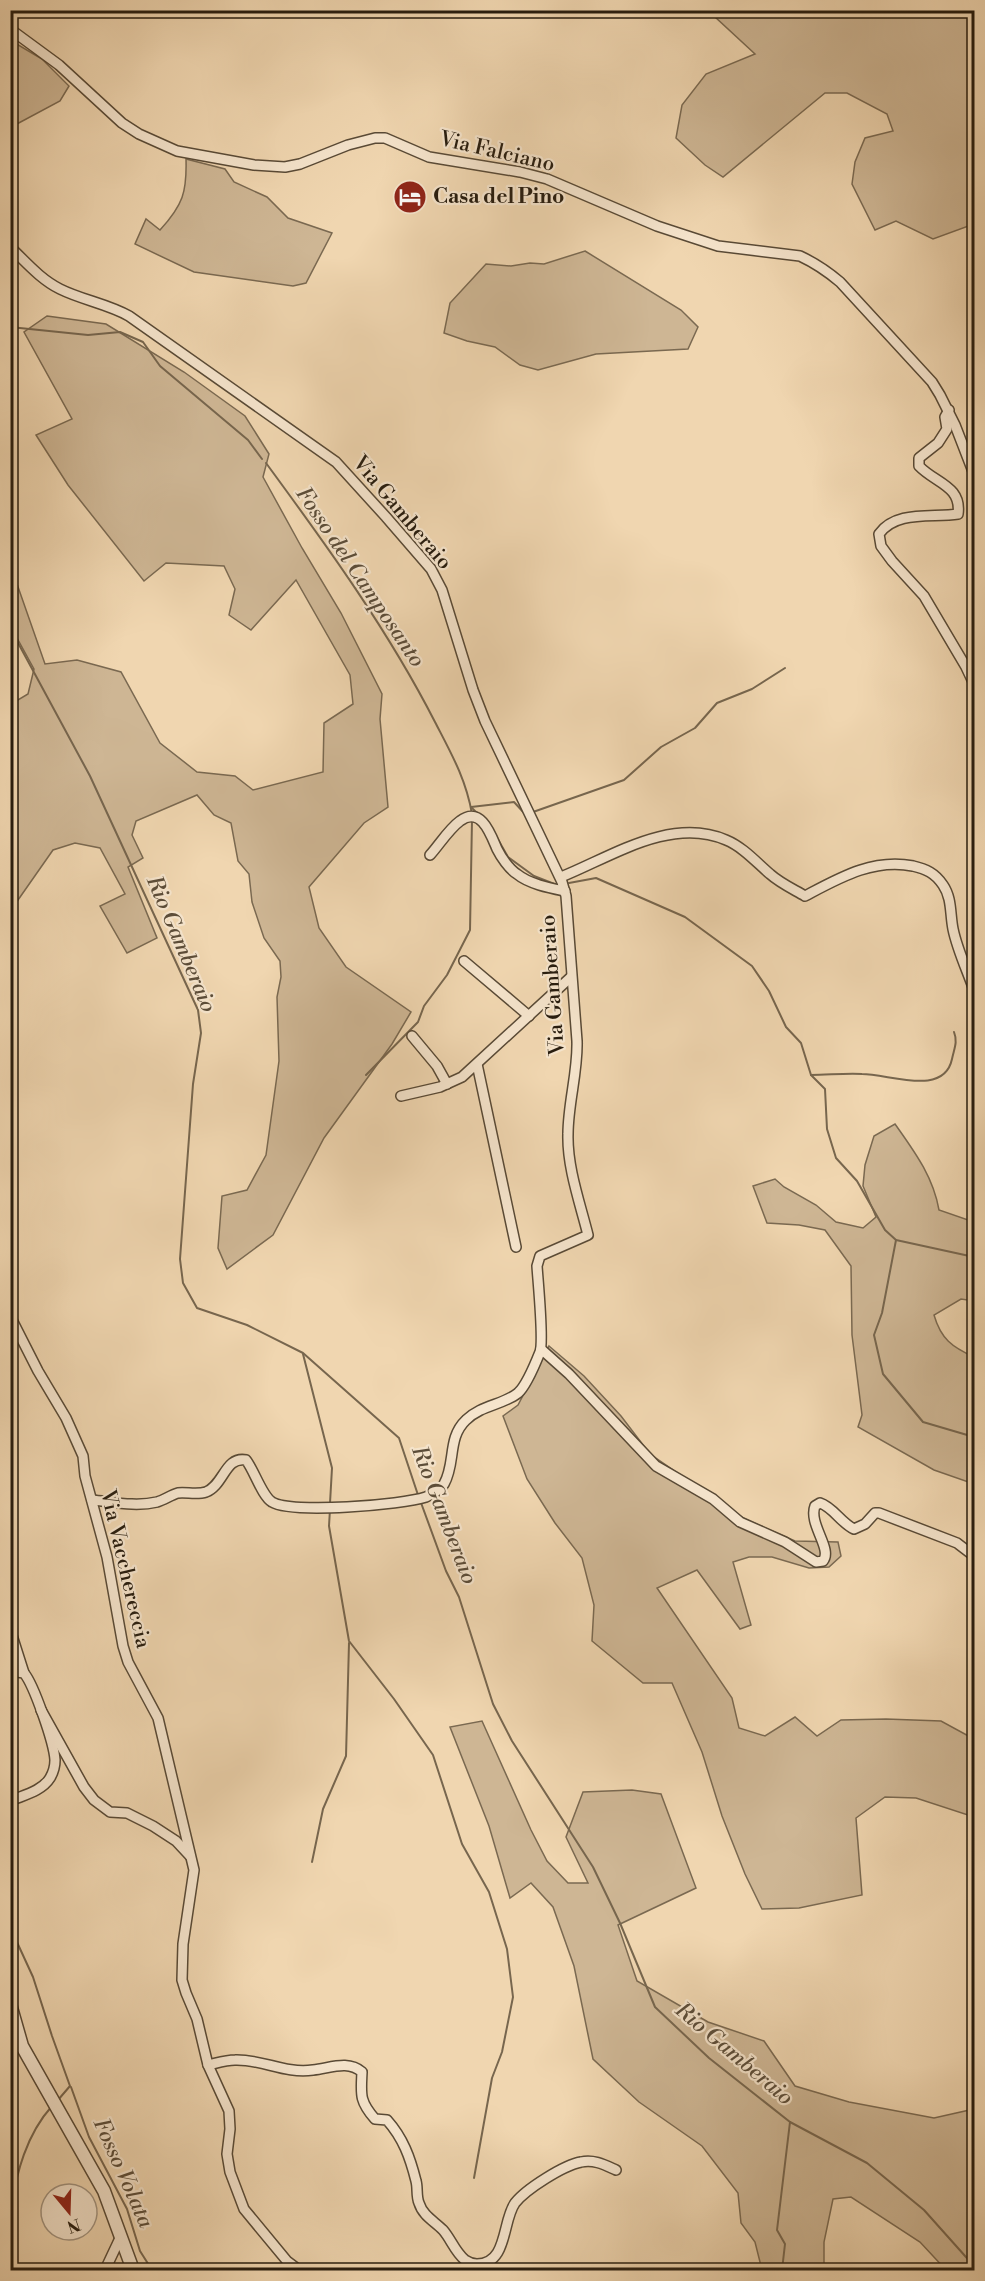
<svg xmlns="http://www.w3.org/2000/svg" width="985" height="2281" font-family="'Libre Bodoni',serif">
  <rect width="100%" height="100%" fill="#f0d6b0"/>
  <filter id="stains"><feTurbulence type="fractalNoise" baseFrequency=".00333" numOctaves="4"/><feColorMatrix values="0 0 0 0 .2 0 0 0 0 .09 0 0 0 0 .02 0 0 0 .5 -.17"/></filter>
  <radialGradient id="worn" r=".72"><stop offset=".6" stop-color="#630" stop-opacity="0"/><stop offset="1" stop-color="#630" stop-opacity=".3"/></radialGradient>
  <g fill="#ceb694" stroke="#7a6951" stroke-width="1.5">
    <polygon points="712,11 974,11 974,224 933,239 896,221 875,230 852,184 855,162 865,138 893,131 887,114 847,93 825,93 723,177 705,165 676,138 682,105 706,74 755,54 714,16"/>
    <polygon points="10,40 42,59 69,86 60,101 15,125 11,121"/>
    <path d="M186 159 225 169 234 182 267 197 288 218 332 233 306 283 293 286 194 272 135 244 146 219 160 230C183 205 187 192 186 159Z"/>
    <polygon points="585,251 681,310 698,327 688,349 596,354 538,370 520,365 495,347 467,341 444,333 450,303 486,264 511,266 530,263 544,264"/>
    <polygon points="47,316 106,324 184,372 245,416 269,454 263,477 302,548 341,613 382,694 380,719 388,807 364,823 309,887 319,928 346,967 411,1012 392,1044 324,1138 273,1235 227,1269 218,1248 222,1196 247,1190 266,1155 279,1061 277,997 281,977 280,961 264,938 252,902 249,874 238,861 231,823 214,815 197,795 136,821 132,835 143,858 128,867 157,938 127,953 100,906 125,894 100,848 75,843 53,850 11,910 11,699 18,700 28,694 34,669 11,627 11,580 17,584 45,664 77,660 121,672 160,743 197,772 235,776 253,790 323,772 324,723 353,704 350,675 296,580 251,630 229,615 235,589 224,566 166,563 144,581 68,485 36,435 72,419 24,332"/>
    <path d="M895 1124C914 1151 933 1176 939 1210L974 1222V1301L961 1299 934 1315C941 1339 952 1347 974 1357V1484L934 1470 858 1427 862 1415 852 1335 851 1266 825 1230 799 1225 767 1223 753 1186 775 1179 784 1187 816 1205 836 1222 863 1228 876 1217 863 1186 865 1165 874 1136Z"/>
    <polygon points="549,1346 584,1376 621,1416 650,1454 745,1519 795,1541 838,1542 841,1556 829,1567 809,1568 772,1557 749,1557 733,1562 751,1625 740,1629 697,1570 657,1588 732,1698 739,1728 765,1736 795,1717 817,1736 841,1720 886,1719 941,1721 974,1739 974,1817 916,1798 885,1797 856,1818 862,1895 799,1908 762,1909 745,1874 722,1816 702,1752 672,1683 643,1683 592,1641 594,1605 582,1558 555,1523 527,1479 503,1416 518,1405"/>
    <polygon points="482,1721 531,1830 547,1861 568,1883 588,1883 566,1837 583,1792 632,1790 661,1794 696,1888 618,1925 637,1981 708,2022 764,2041 795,2086 849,2102 934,2118 974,2109 974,2270 946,2270 920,2242 851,2197 833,2199 824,2242 824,2270 762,2270 755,2242 741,2223 738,2193 702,2146 639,2102 593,2059 574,1966 553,1907 531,1883 510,1898 489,1826 450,1727"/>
  </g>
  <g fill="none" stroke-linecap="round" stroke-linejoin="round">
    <g stroke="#77664e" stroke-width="2">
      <polyline points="10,327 88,335 120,332 143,342 160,366 248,440 262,459"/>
      <path d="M266 463C327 546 388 630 435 722 451 753 466 779 472 814"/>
      <polyline points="10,628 90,776 198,1010 201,1033 193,1084 180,1259 183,1283 197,1308 247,1325 303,1353 399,1438 418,1495"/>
      <polyline points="471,807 514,802 525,814"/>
      <polyline points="471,807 479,815"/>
      <polyline points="533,812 624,780 661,747 695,728 717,703 752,689 785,668"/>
      <polyline points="496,836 508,857 534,876 557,885"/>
      <polyline points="569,883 596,878 685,917 752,966 769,991 786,1027 801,1043 811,1075 825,1089 827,1129 836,1158 857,1181 885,1230 896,1240 974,1257"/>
      <polyline points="366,1075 418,1022 424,1006 447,975 470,930 472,820"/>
      <path d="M811 1075C828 1075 845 1073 862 1074 890 1074 944 1097 952 1059 954 1049 958 1042 954 1032"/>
      <polyline points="896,1240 882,1313 874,1335 883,1374 923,1422 974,1437"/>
      <polyline points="303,1354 332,1468 330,1503"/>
      <polyline points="420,1500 446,1571 459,1597 493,1704 512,1741 593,1867 620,1923 655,2007 709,2058 790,2122 867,2163 924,2210 974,2266"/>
      <polyline points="330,1509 329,1526 349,1641 394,1699 433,1755 462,1844 489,1892 507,1949 513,1997 502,2052 492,2078 474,2178"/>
      <polyline points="312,1862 323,1809 346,1756 349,1643"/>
      <polyline points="10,1927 33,1977 52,2036 70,2086 58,2100"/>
      <polyline points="71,2087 89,2137 127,2209 140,2251 152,2270"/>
      <path d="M10 2210C17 2172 26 2135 52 2106"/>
      <polyline points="10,2233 15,2270"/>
      <polyline points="782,2270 785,2244 777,2230 790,2122"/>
    </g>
    <g stroke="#594a36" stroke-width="12">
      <g id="minor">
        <path d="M10 29 59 65 122 123 139 134 177 151 254 165 285 167 300 164 348 145 375 138H385L429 157 520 172 547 179 657 226 718 246 800 256C815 263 827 271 840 282L932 382 940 395 955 425 974 474"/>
        <path d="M10 247C26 262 40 279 60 289 82 300 108 304 129 316L336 462 386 517 431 569 442 590 473 690 485 721 562 882 566 896 577 1041C578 1072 568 1103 568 1134 567 1167 580 1203 588 1235L540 1256 537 1266C538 1282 544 1341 540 1352 536 1362 526 1386 518 1393 503 1405 481 1405 466 1420 447 1438 456 1463 444 1484 441 1490 432 1494 426 1497 402 1505 291 1514 272 1502 262 1496 254 1470 246 1460 225 1456 224 1485 206 1492 197 1495 187 1492 178 1493 171 1495 164 1500 157 1502 136 1507 113 1502 92 1500"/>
        <path d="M949 410 945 417 947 429 938 443 919 458V466C935 483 962 486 958 514 932 518 896 510 879 534L881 546 892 561 924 596 966 667 974 684"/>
        <path d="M430 855C439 845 449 829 460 821 481 805 491 835 497 849 501 857 509 869 517 874 529 884 550 888 565 891"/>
        <path d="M561 877C611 857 671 816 726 840 743 847 756 862 770 874 780 883 793 889 805 896 839 878 873 858 913 866 926 869 935 873 943 885 952 898 950 914 953 929 957 949 967 970 974 990"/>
        <polyline points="464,961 529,1016"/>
        <polyline points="412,1036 437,1066 447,1084"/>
        <polyline points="477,1064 516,1247"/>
        <polyline points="401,1096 440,1087 462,1077 571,977"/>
        <polyline points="10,1316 38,1371 66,1418 83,1456 85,1476 107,1557 123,1646 128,1662 158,1718 194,1870 183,1944 182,1980 186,1993 197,2019 208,2065 229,2111 230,2129 227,2154 230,2172 244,2209 287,2261 299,2270"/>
        <path d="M541 1349 569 1374 656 1466 713 1499 740 1522 785 1542 816 1562 823 1561C833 1549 808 1524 815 1506L820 1503C833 1507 841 1523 854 1529L865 1524 875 1513H879L957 1543 974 1556"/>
        <polyline points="10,1629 24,1673"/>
        <path d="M10 1671 24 1673C34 1685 54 1743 55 1760 55 1766 53 1773 50 1778 42 1791 24 1795 10 1801"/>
        <polyline points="41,1710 84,1787 94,1800 110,1812 127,1813 153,1826 176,1841 190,1856"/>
        <path d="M208 2065C217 2063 226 2060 235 2060 263 2059 284 2074 313 2070 331 2068 348 2060 362 2072 361 2094 359 2101 375 2119L387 2120C403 2138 410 2157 416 2181 418 2188 416 2196 419 2203 423 2216 434 2221 443 2230 451 2239 455 2252 465 2260 468 2262 473 2264 477 2264 508 2264 502 2221 515 2203 526 2189 564 2165 581 2162 594 2159 605 2165 616 2170"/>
        <polyline points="105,2270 121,2236"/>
      </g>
    </g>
    <g stroke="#594a36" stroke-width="15">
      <polyline id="tertiary" points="10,2004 22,2046 104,2191 133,2270"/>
    </g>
    <use href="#minor" stroke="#f5e4cc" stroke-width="9"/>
    <use href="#tertiary" stroke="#f5e4cc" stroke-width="12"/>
  </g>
  <defs>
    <g id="hotel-disc" transform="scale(1.725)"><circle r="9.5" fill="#8f2418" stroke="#f5e4cc"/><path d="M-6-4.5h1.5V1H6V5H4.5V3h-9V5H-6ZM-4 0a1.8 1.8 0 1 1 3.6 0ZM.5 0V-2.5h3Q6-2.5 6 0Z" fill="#fff"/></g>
  </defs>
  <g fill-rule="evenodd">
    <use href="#hotel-disc" x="410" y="197"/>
  </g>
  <g text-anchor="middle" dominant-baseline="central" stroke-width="4.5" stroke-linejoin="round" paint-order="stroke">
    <g font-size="21" fill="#271c0e" stroke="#f5e4cc">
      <text transform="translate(497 152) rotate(13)">Via Falciano</text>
      <text transform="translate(402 513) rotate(50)">Via Gamberaio</text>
      <text transform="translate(553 985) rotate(-94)">Via Gamberaio</text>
      <text transform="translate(125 1569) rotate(77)">Via Vacchereccia</text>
    </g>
    <g font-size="21" font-weight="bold" fill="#271c0e" stroke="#f5e4cc" text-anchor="start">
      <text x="433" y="197">Casa del Pino</text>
    </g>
    <g font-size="22" font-style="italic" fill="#5c4d39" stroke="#f5e4cc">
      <text transform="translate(360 577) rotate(56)">Fosso del Camposanto</text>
      <text transform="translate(181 944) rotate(67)">Rio Gamberaio</text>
      <text transform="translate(444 1515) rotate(69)">Rio Gamberaio</text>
      <text transform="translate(734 2054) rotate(40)">Rio Gamberaio</text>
      <text transform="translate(123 2173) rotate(66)">Fosso Volata</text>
    </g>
  </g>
  <rect width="985" height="2281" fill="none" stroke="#f0d6b0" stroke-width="36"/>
  <rect x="12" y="12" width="961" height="2257" fill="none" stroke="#271c0e" stroke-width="3"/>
  <rect x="18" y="18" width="949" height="2245" fill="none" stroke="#271c0e" stroke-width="1.5"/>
  <g transform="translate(69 2212) rotate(161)"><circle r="28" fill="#f5e4cc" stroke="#a39480" stroke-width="1.5"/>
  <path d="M0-4.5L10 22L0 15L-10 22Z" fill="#8f2418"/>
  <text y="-9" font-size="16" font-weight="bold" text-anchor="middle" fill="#271c0e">N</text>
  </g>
  <rect width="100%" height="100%" filter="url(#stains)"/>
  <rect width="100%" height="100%" fill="url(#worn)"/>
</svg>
